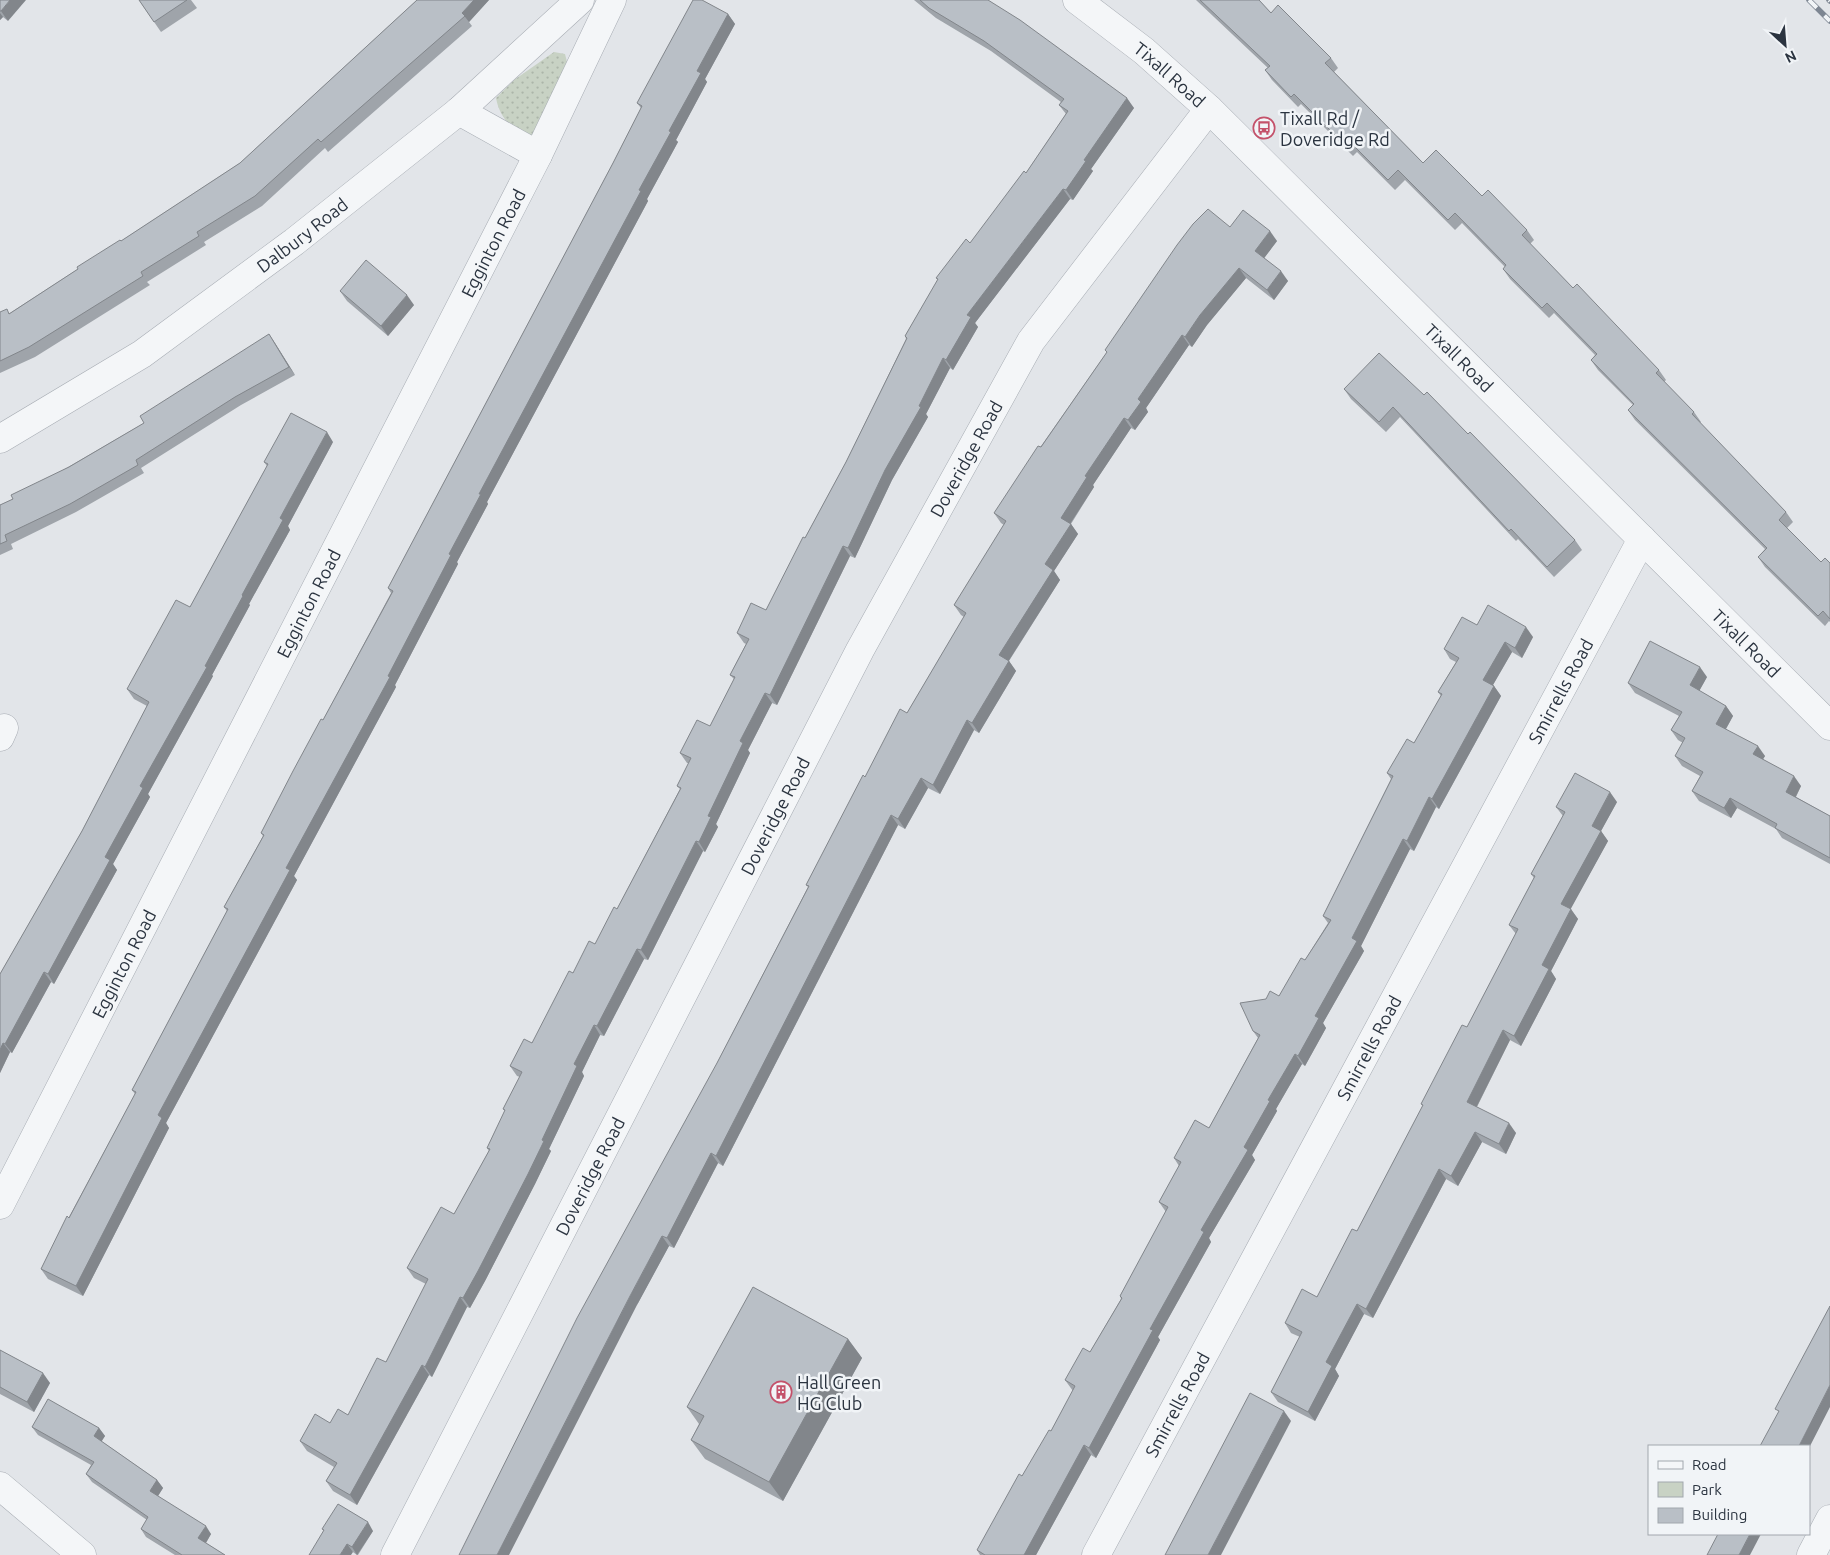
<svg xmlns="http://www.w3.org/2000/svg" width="1830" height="1555" font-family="Ubuntu,sans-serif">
  <defs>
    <pattern id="green-dots" width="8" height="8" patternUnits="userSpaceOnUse" patternTransform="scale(1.25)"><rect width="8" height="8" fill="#c8d2c4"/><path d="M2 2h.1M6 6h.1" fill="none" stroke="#acb5a9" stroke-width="1.8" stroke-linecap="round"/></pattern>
  </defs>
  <rect width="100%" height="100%" fill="#e2e5e9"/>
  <path fill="url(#green-dots)" d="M554 52 565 54 568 66 532 138C512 130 500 119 496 98L514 80Z"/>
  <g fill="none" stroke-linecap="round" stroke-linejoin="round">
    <g stroke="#a7acb3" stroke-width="29">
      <g id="street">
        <path id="s1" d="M1077 0 1144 51 1209 109 1830 726"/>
        <polyline points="459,111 538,155"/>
        <path id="s2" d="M0 439 142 354 294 242 459 111 580 0"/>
        <polyline points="0,737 4,728"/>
        <path id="s3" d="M0 1205 538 155 612 0"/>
        <polyline points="0,1486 82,1555"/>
        <path id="s4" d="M395 1555 860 650 1031 341 1209 109"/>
        <path id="s5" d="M1096 1555 1642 539"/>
        <polyline points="1811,1555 1830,1519"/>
      </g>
    </g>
    <use href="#street" stroke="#f4f6f8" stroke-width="28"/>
    <g stroke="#7d8692" stroke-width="5.5">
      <g id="rail">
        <polyline points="1809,0 1830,21"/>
        <polyline points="1829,0 1830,1"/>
      </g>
    </g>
    <use href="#rail" stroke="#f1f4f7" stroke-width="4" stroke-dasharray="11" stroke-linecap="butt"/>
  </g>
  <g fill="#9fa4aa">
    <polygon points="0,0 8,21 3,17 0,20"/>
    <polygon points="139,0 191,0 197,8 161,32"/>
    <polygon points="417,0 489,0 469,22 472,26 328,152 325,148 262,206 204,242 206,245 147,282 150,285 35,357 0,373 0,312 10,313 121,241 240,163"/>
    <polygon points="914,0 988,0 1134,108 1091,169 1093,171 1073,200 1070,199 975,323 978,327 953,370 950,368 926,414 928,417 892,480 855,558 850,556 777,705 772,703 748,750 750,753 716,824 718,827 705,852 703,851 648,960 644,959 604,1036 600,1035 582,1072 584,1076 549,1149 551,1151 535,1184 485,1281 470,1308 467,1307 432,1377 429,1375 357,1505 333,1491 326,1481 334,1467 307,1451 300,1441 330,1423 348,1415 386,1362 426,1284 414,1278 407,1268 454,1214 489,1151 487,1148 505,1111 503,1109 520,1077 517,1076 510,1066 532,1043 573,973 595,944 617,909 680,789 677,786 689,763 687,763 680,753 710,726 734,679 730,675 746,644 744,643 737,633 766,610 846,462 906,339 905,336 938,280 936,278 970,243 1026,173 1066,114 1059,105 1061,102 991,51 936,18"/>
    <polygon points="1196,0 1259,0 1271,13 1331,58 1338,68 1334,72 1423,163 1482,196 1527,230 1534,240 1530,244 1573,288 1659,370 1666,380 1664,382 1694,412 1701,422 1700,423 1786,512 1793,522 1787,528 1821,562 1830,563 1830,622 1829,621 1825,626 1765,567 1758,557 1765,549 1635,420 1628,410 1633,405 1598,370 1591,360 1595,355 1554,313 1549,318 1510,279 1503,269 1505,267 1462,223 1455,230 1405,180 1395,190 1357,152 1353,156 1301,104 1298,107 1272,80 1265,70 1268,68"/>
    <polygon points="728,14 735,24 705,79 707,82 676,140 678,142 647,199 648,201 487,502 488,504 457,562 458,564 395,685 396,687 294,876 297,880 166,1123 169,1128 83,1296 48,1279 41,1269 135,1094 132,1090 227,911 224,907 263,836 261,833 323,720 391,593 388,588 613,163 641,108 637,103"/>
    <polygon points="1230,227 1277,241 1264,258 1288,281 1274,300 1246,278 1207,325 1192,347 1189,345 1146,408 1148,412 1135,430 1131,428 1093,485 1094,487 1071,524 1078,534 1054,571 1060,580 1009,661 1016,671 979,733 974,730 940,794 928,788 905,829 898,825 723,1166 718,1163 674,1248 669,1246 637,1305 717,1063 808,887 806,885 865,777 907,713 964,617 961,615 954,605 1004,525 1001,523 994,513 1107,352 1105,350"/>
    <polygon points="340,291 414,305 388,336 347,301"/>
    <polygon points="269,334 295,375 241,405 141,468 144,473 76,512 11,544 13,549 0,555 0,505 13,499 144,423"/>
    <polygon points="1344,389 1424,395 1468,434 1575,540 1582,550 1554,577 1518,539 1516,541 1400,417 1386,432 1351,399"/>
    <polygon points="333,442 288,526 290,530 249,604 250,605 212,675 213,676 148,794 150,797 113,864 117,870 54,984 51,982 12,1053 10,1052 0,1073 0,974 82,831 147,706 134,699 127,689 190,607 267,466 264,462"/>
    <polygon points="1477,625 1533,637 1522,658 1512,652 1493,685 1494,686 1501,696 1439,809 1436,807 1414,851 1410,849 1361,946 1364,951 1323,1023 1326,1028 1305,1066 1302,1064 1276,1109 1277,1111 1252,1155 1255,1160 1209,1238 1211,1242 1158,1337 1160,1340 1096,1458 1091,1455 1036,1555 980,1555 977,1550 1022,1476 1051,1431 1073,1391 1065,1380 1090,1352 1121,1299 1120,1296 1166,1212 1159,1202 1179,1166 1174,1158 1209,1128 1258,1038 1253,1031 1279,996 1305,960 1328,923 1323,916 1391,779 1387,773 1414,743 1441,696 1438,692 1456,662 1450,659 1444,649"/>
    <polygon points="1707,677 1699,691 1726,706 1733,716 1726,729 1765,756 1763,759 1801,786 1796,797 1830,816 1830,864 1782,838 1776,829 1737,808 1731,818 1699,801 1692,791 1700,776 1682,766 1675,756 1683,743 1678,740 1671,730 1679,716 1635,693 1628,683"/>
    <polygon points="1617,802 1601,831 1608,841 1570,909 1578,919 1551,971 1556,979 1521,1046 1510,1040 1477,1107 1516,1133 1506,1154 1482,1142 1458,1186 1446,1179 1373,1318 1364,1314 1335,1369 1339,1376 1315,1421 1278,1402 1271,1392 1300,1337 1291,1333 1285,1323 1317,1297 1357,1231 1423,1106 1421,1104 1467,1027 1516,934 1509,925 1534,878 1531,874 1563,816 1556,807"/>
    <polygon points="848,1339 862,1358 783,1501 705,1459 691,1440 699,1424 687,1407"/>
    <polygon points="0,1350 50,1383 34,1412 0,1394"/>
    <polygon points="32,1427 99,1428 105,1436 101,1441 157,1480 163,1488 158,1496 211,1534 206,1543 225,1555 175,1555 146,1537 141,1529 147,1520 92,1482 86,1474 91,1465 38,1435"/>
    <polygon points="322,1529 373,1531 358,1555 357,1555 324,1531"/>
  </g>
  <g fill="#82868b">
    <polygon points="10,0 26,0 8,21 1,11"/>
    <polygon points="474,0 489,0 469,22 462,13"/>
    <polygon points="0,13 3,17 0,20"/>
    <polygon points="728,14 735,24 705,79 707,82 676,140 678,142 647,199 648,201 487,502 488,504 457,562 458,564 395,685 396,687 294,876 297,880 166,1123 169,1128 83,1296 76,1286 158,1115 286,868 388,676 479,494 639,190 669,131 697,71"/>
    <polygon points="1127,98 1134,108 1091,169 1093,171 1073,200 1066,190 1084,160"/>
    <polygon points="1063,189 1070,199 975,323 978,327 953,370 946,360 967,315"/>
    <polygon points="1270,231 1277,241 1262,261 1255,251"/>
    <polygon points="1239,268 1246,278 1207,325 1192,347 1185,337 1200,315"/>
    <polygon points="1281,271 1288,281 1274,300 1267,290"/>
    <polygon points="407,295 414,305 388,336 381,326"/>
    <polygon points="269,334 275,343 295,375 289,367"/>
    <polygon points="1182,335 1189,345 1146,408 1148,412 1135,430 1128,420 1138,399"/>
    <polygon points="943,358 950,368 926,414 928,417 892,480 855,558 848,548 885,470"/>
    <polygon points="1124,418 1131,428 1093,485 1094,487 1068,527 1061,518 1085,476"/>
    <polygon points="327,432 333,442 288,526 290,530 249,604 250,605 212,675 213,676 148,794 150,797 113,864 117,870 54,984 48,974 140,786 205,666 242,595 280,518"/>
    <polygon points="1071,524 1078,534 1054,571 1060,580 1006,665 999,655 1045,564"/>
    <polygon points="843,546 850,556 777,705 770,695"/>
    <polygon points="1526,627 1533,637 1522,658 1515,648"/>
    <polygon points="1505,642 1512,652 1490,690 1483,680"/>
    <polygon points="1009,661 1016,671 979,733 972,723"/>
    <polygon points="1700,667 1707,677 1697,695 1690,685"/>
    <polygon points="1494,686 1501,696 1439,809 1432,799"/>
    <polygon points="765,693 772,703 748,750 750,753 716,824 718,827 705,852 699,842 708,816 740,741"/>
    <polygon points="1726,706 1733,716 1723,734 1716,724"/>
    <polygon points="967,720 974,730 940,794 933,785"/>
    <polygon points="1758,746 1765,756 1760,764 1753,754"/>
    <polygon points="1794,776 1801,786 1793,802 1786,792"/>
    <polygon points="921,778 928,788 905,829 898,819"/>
    <polygon points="1610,792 1617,802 1601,831 1608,841 1568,914 1561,904 1592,826"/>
    <polygon points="1429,797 1436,807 1414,851 1407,841"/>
    <polygon points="1730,798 1737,808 1731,818 1724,808"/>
    <polygon points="891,815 898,825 723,1166 716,1156"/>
    <polygon points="1403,839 1410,849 1361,946 1364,951 1323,1023 1326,1028 1305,1066 1298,1056 1315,1016 1352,938"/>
    <polygon points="696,841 703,851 648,960 641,950"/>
    <polygon points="1571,909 1578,919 1551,971 1556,979 1521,1046 1514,1036 1542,965"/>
    <polygon points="637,949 644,959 604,1036 597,1026"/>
    <polygon points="44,972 51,982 12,1053 5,1044"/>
    <polygon points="594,1025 600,1035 582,1072 584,1076 549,1149 551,1151 535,1184 485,1281 470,1308 463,1298 542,1140 574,1064"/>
    <polygon points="1503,1030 1510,1040 1474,1112 1467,1102"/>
    <polygon points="3,1043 10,1052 0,1073 0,1050"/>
    <polygon points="1295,1054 1302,1064 1276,1109 1277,1111 1252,1155 1255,1160 1209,1238 1211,1242 1158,1337 1160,1340 1096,1458 1089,1448 1201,1230 1268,1100"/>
    <polygon points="1509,1123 1516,1133 1506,1154 1499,1144"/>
    <polygon points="1475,1132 1482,1142 1458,1186 1451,1176"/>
    <polygon points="711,1153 718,1163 674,1248 667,1238"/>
    <polygon points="1439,1169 1446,1179 1373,1318 1366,1309"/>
    <polygon points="662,1236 669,1246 637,1305 509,1555 497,1555 630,1296"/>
    <polygon points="460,1297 467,1307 432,1377 425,1367"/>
    <polygon points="1357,1304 1364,1314 1335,1369 1339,1376 1315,1421 1308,1412 1326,1362"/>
    <polygon points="848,1339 862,1358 783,1501 769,1482"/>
    <polygon points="422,1365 429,1375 357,1505 350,1495"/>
    <polygon points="43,1373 50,1383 34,1412 27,1402"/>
    <polygon points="1830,1385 1830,1407 1809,1448 1809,1446 1799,1446"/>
    <polygon points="1284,1411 1291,1421 1221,1555 1208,1555"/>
    <polygon points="99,1428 105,1436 100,1444 94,1436"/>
    <polygon points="1084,1445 1091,1455 1036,1555 1024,1555"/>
    <polygon points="157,1480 163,1488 156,1499 150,1491"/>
    <polygon points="368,1522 373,1531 357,1555 352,1547"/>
    <polygon points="206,1526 211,1534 204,1546 198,1538"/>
    <polygon points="1750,1534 1761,1534 1750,1555 1739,1555"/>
    <polygon points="347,1544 353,1552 351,1555 340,1555"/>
  </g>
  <g fill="#b9bfc6" stroke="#82868b">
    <polygon points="0,0 10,0 1,11 0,11"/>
    <polygon points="139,0 187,0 154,22"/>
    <polygon points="417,0 474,0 462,13 465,16 321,142 318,139 255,196 197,232 199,236 141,272 143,276 29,347 0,361 0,312 7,309 9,314 78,269 77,267 120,240 121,241 240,163"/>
    <polygon points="693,0 702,0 728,14 697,71 701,73 669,131 671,132 639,190 641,191 479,494 481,494 449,554 451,555 388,676 390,677 286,868 290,870 158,1115 162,1118 76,1286 41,1269 67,1216 69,1218 136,1092 132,1090 228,909 224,907 264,835 261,833 293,771 321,719 323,720 393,591 388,588 613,163 642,106 637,103"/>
    <polygon points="920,0 988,0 1020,20 1127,98 1084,160 1086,161 1066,190 1063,189 967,315 971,317 946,360 943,358 919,406 921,407 885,470 848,548 843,546 770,695 765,693 740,741 743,743 708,816 711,817 699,842 696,841 641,950 637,949 597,1026 594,1025 574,1064 577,1066 542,1140 544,1141 528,1174 478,1271 463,1298 460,1297 425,1367 422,1365 350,1495 326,1481 337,1463 300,1441 315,1414 330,1423 338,1409 348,1415 377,1358 386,1362 428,1279 407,1268 441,1207 454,1214 490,1149 487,1148 505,1110 503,1109 522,1072 510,1066 524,1039 532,1043 569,971 573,973 589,941 595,944 614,907 617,909 681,788 677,786 691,758 680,753 697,720 710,726 735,677 730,675 749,639 737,633 751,603 766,610 803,537 805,538 846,462 907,338 905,336 938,279 936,278 966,239 970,243 1024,171 1026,173 1068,111 1059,105 1064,99 984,41 929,8"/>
    <polygon points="1200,0 1259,0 1271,13 1278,5 1331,58 1325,63 1423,163 1436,150 1482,196 1488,190 1527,230 1522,235 1573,288 1577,284 1616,325 1659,370 1656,373 1694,412 1692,414 1786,512 1779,520 1821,562 1825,558 1830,563 1830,619 1823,611 1818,616 1758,557 1767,548 1628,410 1634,404 1591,360 1597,354 1547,303 1542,308 1503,269 1506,265 1455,213 1448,220 1398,170 1388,180 1350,142 1346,146 1294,94 1291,97 1265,70 1270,66"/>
    <polygon points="1208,209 1230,227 1243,210 1270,231 1255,251 1281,271 1267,290 1239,268 1200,315 1185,337 1182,335 1138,399 1141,402 1128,420 1124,418 1085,476 1087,477 1061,518 1071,524 1045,564 1053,570 999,655 1009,661 972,723 967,720 933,785 921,778 898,819 891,815 716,1156 711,1153 667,1238 662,1236 630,1296 497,1555 459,1555 577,1318 717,1063 809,886 806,885 863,775 865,777 900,709 907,713 966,613 954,605 1006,521 994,513 1038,446 1041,447 1107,352 1105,350 1177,245 1193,224"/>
    <polygon points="366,260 407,295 381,326 340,291"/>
    <polygon points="269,334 289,367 235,397 136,460 138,465 70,504 5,535 7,541 0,544 0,505 13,499 11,495 69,467 144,423 140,416"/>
    <polygon points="1379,353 1424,395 1427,392 1468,434 1470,432 1575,540 1547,567 1511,529 1509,531 1393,407 1379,422 1344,389"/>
    <polygon points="291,413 327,432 280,518 283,520 242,595 243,596 205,666 207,667 140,786 143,788 105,857 110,860 48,974 44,972 5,1044 3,1043 0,1050 0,974 82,831 149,702 127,689 176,600 190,607 268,464 264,462"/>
    <polygon points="1488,605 1526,627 1515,648 1505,642 1483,680 1494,686 1432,799 1429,797 1407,841 1403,839 1352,938 1357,941 1315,1016 1319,1018 1298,1056 1295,1054 1268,1100 1270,1101 1244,1147 1248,1150 1201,1230 1204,1232 1150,1329 1153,1330 1089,1448 1084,1445 1024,1555 985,1555 977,1550 1019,1474 1022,1476 1049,1430 1051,1431 1075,1386 1065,1380 1083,1348 1090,1352 1122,1298 1120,1296 1168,1207 1159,1202 1181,1162 1174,1158 1195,1120 1209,1128 1260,1035 1253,1031 1240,1003 1266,999 1270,991 1279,996 1301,958 1305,960 1331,920 1323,916 1393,776 1387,773 1407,739 1414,743 1442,694 1438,692 1459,658 1444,649 1462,617 1477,625"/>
    <polygon points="1650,641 1700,667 1690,685 1726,706 1716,724 1758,746 1753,754 1794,776 1786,792 1830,816 1830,858 1775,828 1777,824 1730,798 1724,808 1692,791 1703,772 1675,756 1685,738 1671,730 1682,712 1628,683"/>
    <polygon points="1575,773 1610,792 1592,826 1601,831 1561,904 1571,909 1542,965 1549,969 1514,1036 1503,1030 1467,1102 1509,1123 1499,1144 1475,1132 1451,1176 1439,1169 1366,1309 1357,1304 1326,1362 1332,1366 1308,1412 1271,1392 1302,1332 1285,1323 1302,1289 1317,1297 1352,1229 1357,1231 1423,1105 1421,1104 1462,1025 1467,1027 1518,929 1509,925 1535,876 1531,874 1565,812 1556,807"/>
    <polygon points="753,1287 848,1339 769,1482 691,1440 704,1416 687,1407"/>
    <polygon points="1830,1306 1830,1385 1799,1446 1760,1446 1779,1411 1775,1409"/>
    <polygon points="0,1350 43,1373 27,1402 0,1387"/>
    <polygon points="1250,1393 1284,1411 1208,1555 1165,1555"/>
    <polygon points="48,1399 99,1428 94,1436 157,1480 150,1491 206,1526 198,1538 225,1555 182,1555 141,1529 148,1517 86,1474 94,1462 32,1427"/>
    <polygon points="338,1504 368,1522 352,1547 347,1544 340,1555 309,1555 324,1530 322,1529"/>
    <polygon points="1718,1534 1750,1534 1739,1555 1707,1555"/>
  </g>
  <defs>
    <g id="bus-ring" transform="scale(1.125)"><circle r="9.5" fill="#f1f4f7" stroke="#c4516a" stroke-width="1.5"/><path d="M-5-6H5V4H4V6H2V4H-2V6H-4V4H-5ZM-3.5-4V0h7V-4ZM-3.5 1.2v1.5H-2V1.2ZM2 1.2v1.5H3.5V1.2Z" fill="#c4516a"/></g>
    <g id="building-ring" transform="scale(1.125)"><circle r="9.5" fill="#f1f4f7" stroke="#c4516a" stroke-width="1.5"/><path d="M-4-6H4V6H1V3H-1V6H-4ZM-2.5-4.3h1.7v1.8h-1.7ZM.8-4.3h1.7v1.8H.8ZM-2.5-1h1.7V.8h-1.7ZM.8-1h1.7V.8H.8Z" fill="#c4516a"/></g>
  </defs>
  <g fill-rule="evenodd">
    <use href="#bus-ring" x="1264" y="128"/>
    <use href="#building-ring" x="781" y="1392"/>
  </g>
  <g text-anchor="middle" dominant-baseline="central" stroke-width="5" stroke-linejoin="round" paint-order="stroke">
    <g font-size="18" fill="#2b3440" stroke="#f1f4f7">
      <text stroke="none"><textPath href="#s1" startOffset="119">Tixall Road</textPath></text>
      <text stroke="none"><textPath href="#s2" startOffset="365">Dalbury Road</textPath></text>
      <text stroke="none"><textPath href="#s3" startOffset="1081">Egginton Road</textPath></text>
      <text stroke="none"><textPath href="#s1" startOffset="524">Tixall Road</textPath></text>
      <text stroke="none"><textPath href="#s4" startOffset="1236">Doveridge Road</textPath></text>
      <text stroke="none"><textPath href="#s3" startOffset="676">Egginton Road</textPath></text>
      <text stroke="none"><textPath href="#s1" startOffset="929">Tixall Road</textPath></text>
      <text stroke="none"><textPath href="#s5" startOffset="981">Smirrells Road</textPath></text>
      <text stroke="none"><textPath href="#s4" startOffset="831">Doveridge Road</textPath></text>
      <text stroke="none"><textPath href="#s3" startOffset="271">Egginton Road</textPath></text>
      <text stroke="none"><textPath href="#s5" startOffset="576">Smirrells Road</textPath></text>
      <text stroke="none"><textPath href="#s4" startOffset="426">Doveridge Road</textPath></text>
      <text stroke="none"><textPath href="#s5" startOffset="171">Smirrells Road</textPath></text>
    </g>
    <g font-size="18" fill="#2b3440" stroke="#f1f4f7" text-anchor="start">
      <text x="1280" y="118">Tixall Rd /<tspan x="1280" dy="21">Doveridge Rd</tspan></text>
      <text x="797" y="1382">Hall Green<tspan x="797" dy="21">HG Club</tspan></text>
    </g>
  </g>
  <rect x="1648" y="1445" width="162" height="90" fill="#f1f4f7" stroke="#a2a7ae"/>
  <rect x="1658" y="1461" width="25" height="8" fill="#f4f6f8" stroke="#a2a7ae"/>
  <text x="1692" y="1470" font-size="15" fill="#2b3440">Road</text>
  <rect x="1658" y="1482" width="25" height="15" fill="#c8d2c4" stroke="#a2a7ae"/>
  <text x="1692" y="1495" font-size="15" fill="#2b3440">Park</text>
  <rect x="1658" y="1508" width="25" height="15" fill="#b9bfc6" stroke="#a2a7ae"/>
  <text x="1692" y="1520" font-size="15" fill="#2b3440">Building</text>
  <g transform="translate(1785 45) rotate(154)" stroke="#f1f4f7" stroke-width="4" paint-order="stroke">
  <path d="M0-4L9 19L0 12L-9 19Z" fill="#2b3440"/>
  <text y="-8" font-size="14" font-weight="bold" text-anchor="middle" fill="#2b3440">N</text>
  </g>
</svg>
